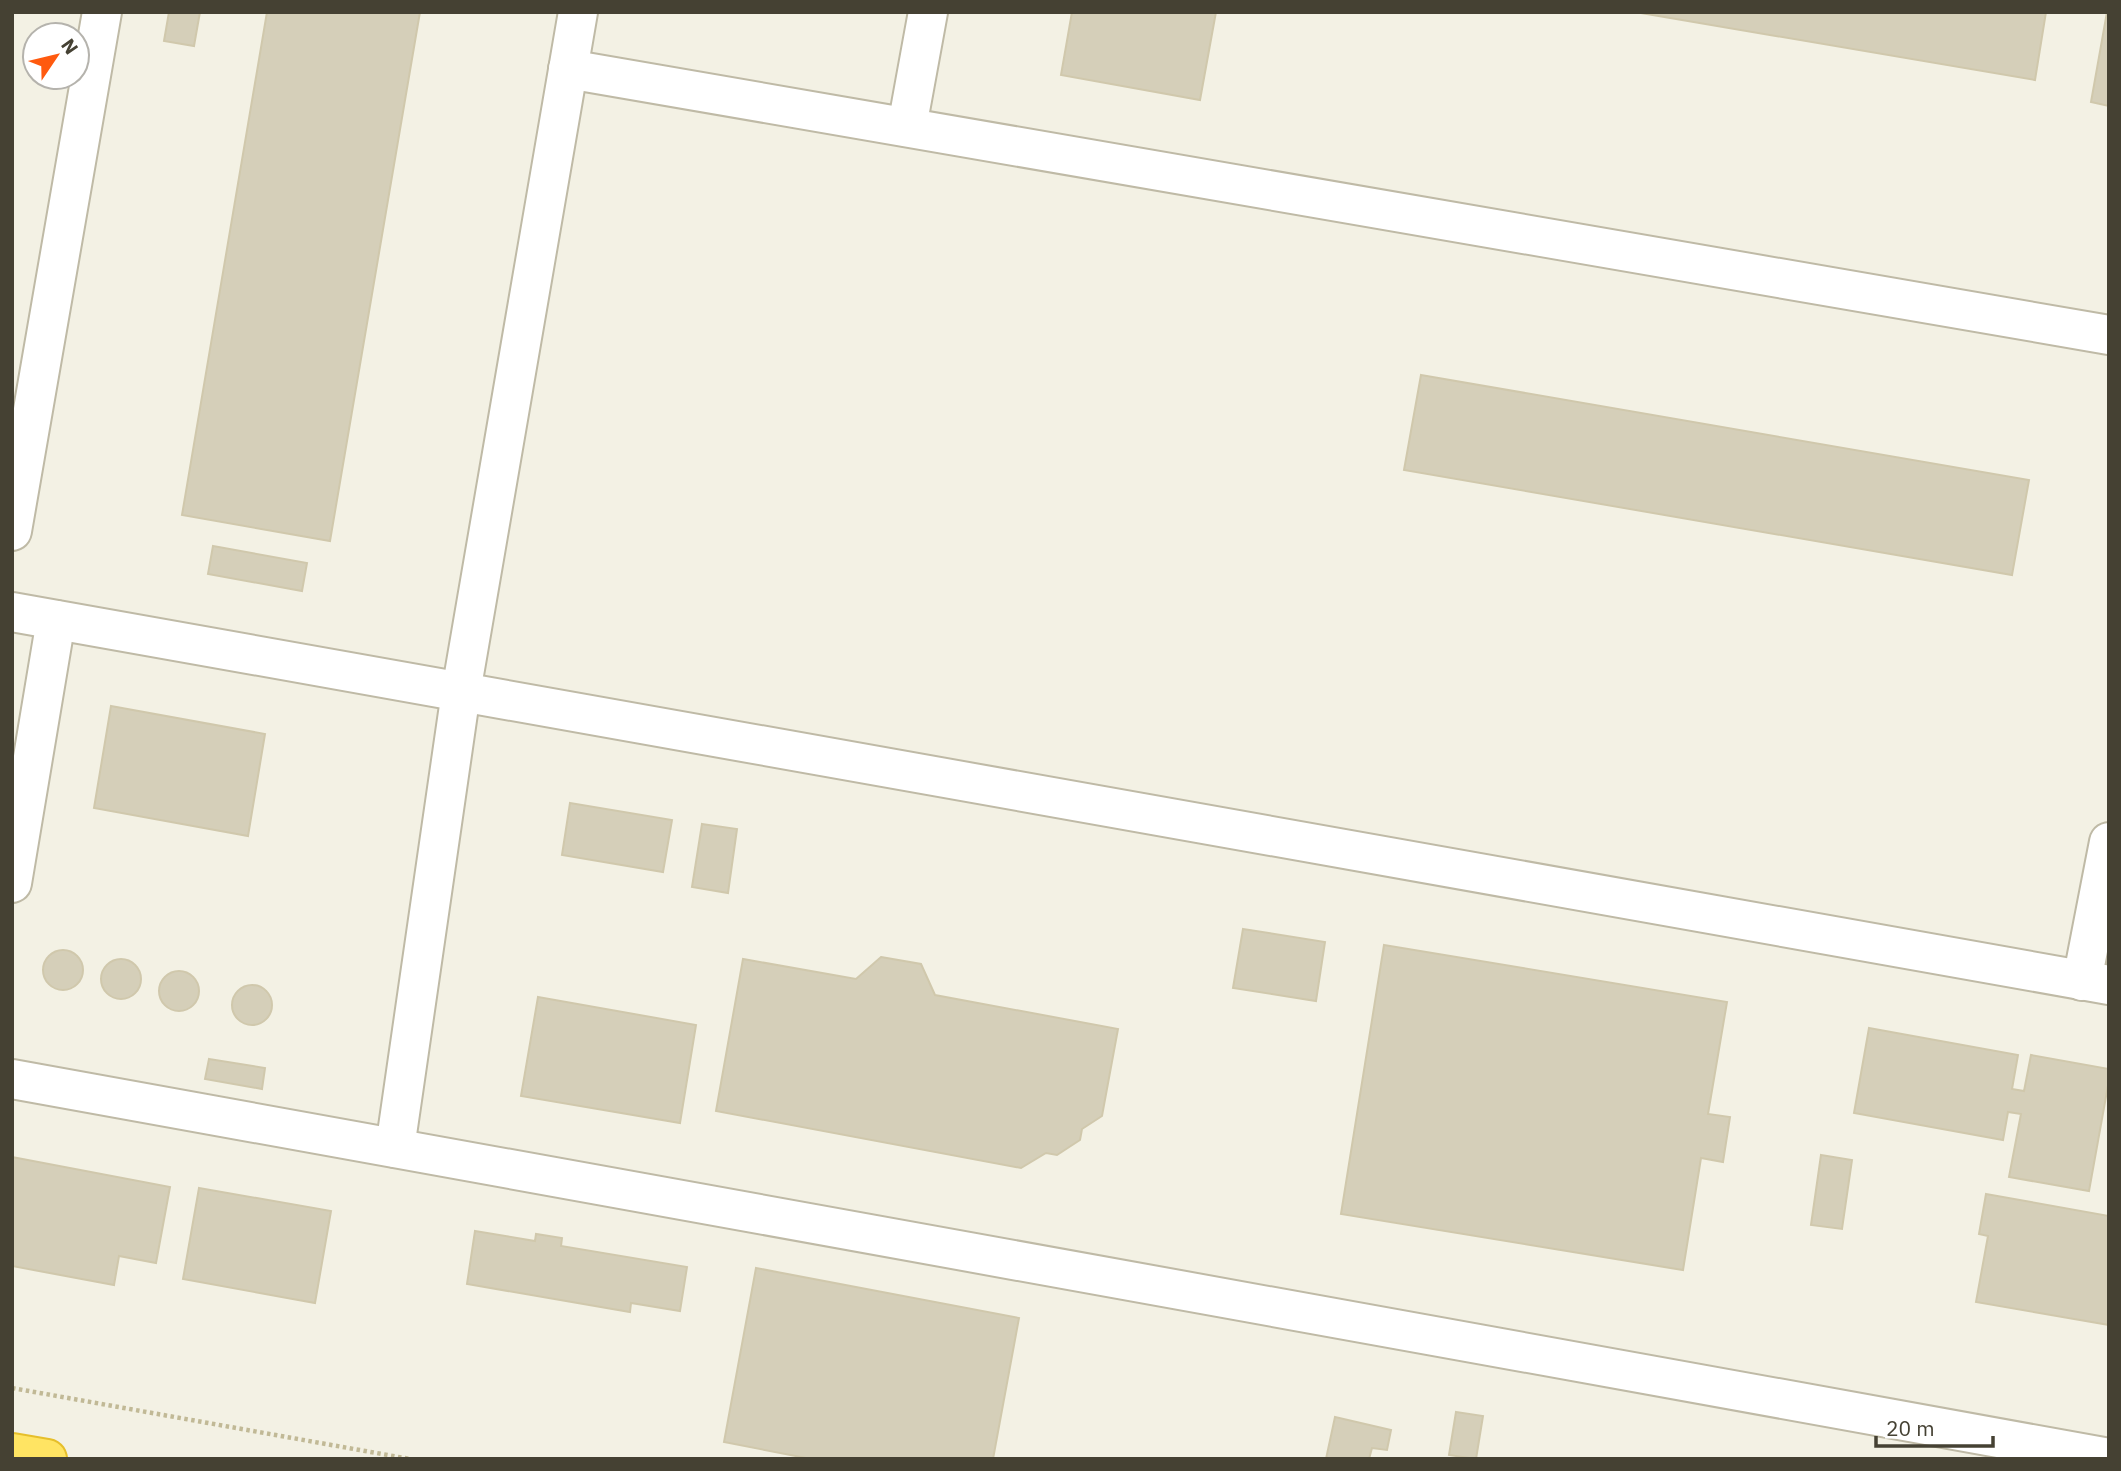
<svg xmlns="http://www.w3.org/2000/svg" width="2121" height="1471" font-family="'IBM Plex Sans',sans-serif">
  <rect width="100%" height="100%" fill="#f3f1e4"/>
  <g fill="#d5cfb9" stroke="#d0c8ac" stroke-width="2">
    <polygon points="169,12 200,12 194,46 164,41"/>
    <polygon points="267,12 420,12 330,541 182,515"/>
    <polygon points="1072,12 1216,12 1200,100 1061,75"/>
    <polygon points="1635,12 2046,12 2035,80"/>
    <polygon points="2107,12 2109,12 2109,106 2091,102"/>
    <polygon points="1421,375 2029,480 2012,575 1404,470"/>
    <polygon points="213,546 307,563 302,591 208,574"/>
    <polygon points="111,706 265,734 248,836 94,808"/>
    <polygon points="570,803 672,820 663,872 562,855"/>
    <polygon points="702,824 737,829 728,893 692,887"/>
    <polygon points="1243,929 1325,942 1316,1001 1233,988"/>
    <polygon points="1384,945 1727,1002 1708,1114 1730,1117 1723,1162 1701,1158 1683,1270 1341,1214"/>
    <circle cx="63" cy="970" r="20"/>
    <polygon points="881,957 921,964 935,995 1118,1029 1102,1116 1082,1129 1080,1140 1057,1155 1046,1153 1021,1168 716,1111 743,959 856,979"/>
    <circle cx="121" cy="979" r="20"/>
    <circle cx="179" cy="991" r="20"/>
    <circle cx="252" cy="1005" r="20"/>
    <polygon points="538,997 696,1025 680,1123 521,1096"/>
    <polygon points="1869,1028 2018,1055 2012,1089 2024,1091 2031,1055 2109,1069 2109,1080 2089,1191 2009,1177 2021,1114 2008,1112 2003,1140 1854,1113"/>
    <polygon points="209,1059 265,1068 262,1089 205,1079"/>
    <polygon points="1821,1155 1852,1160 1842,1229 1811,1225"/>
    <polygon points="12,1157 170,1187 156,1263 119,1256 114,1285 12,1266"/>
    <polygon points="199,1188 331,1211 315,1303 183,1279"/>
    <polygon points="1986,1194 2109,1216 2109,1325 1976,1302 1988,1236 1979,1234"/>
    <polygon points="475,1231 535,1241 536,1234 562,1238 561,1246 687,1267 680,1311 631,1303 630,1312 467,1284"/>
    <polygon points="756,1268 1019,1318 993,1459 811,1459 724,1442"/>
    <polygon points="1456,1412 1483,1416 1476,1459 1449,1455"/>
    <polygon points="1335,1417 1391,1430 1387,1450 1372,1448 1369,1459 1326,1459"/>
  </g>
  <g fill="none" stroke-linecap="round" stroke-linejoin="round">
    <g stroke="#bfbaa6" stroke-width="42">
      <g id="minor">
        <polyline points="568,69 2109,335"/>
        <polyline points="907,127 928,12"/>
        <polyline points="12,531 102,12"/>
        <polyline points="12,612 2109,985"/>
        <polyline points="12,883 56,620"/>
        <polyline points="2082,981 2109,842"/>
        <polyline points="12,1079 2109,1458"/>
        <polyline points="395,1148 461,692 578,12"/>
      </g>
    </g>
    <g stroke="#e6bf2b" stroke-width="42">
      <polyline id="highway" points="12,1453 47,1459"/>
    </g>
    <polyline stroke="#c1b996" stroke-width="4.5" stroke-dasharray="3.5 3.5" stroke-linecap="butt" points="12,1388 410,1459"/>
    <use href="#minor" stroke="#fff" stroke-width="38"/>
    <use href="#highway" stroke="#ffe463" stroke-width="38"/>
  </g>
  <rect width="2121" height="1471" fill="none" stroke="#454133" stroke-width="28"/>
  <g transform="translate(56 56) rotate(55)"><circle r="33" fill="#ffffff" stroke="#b5b3ad" stroke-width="2"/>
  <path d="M0-5L12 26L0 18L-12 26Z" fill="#ff5a0f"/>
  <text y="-10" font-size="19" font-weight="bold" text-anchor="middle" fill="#454133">N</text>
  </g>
  <path d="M1876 1436v10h117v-10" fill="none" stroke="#454133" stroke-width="3.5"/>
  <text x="1886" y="1436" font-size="21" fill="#454133" stroke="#ffffff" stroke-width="5" paint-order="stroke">20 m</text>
</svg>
